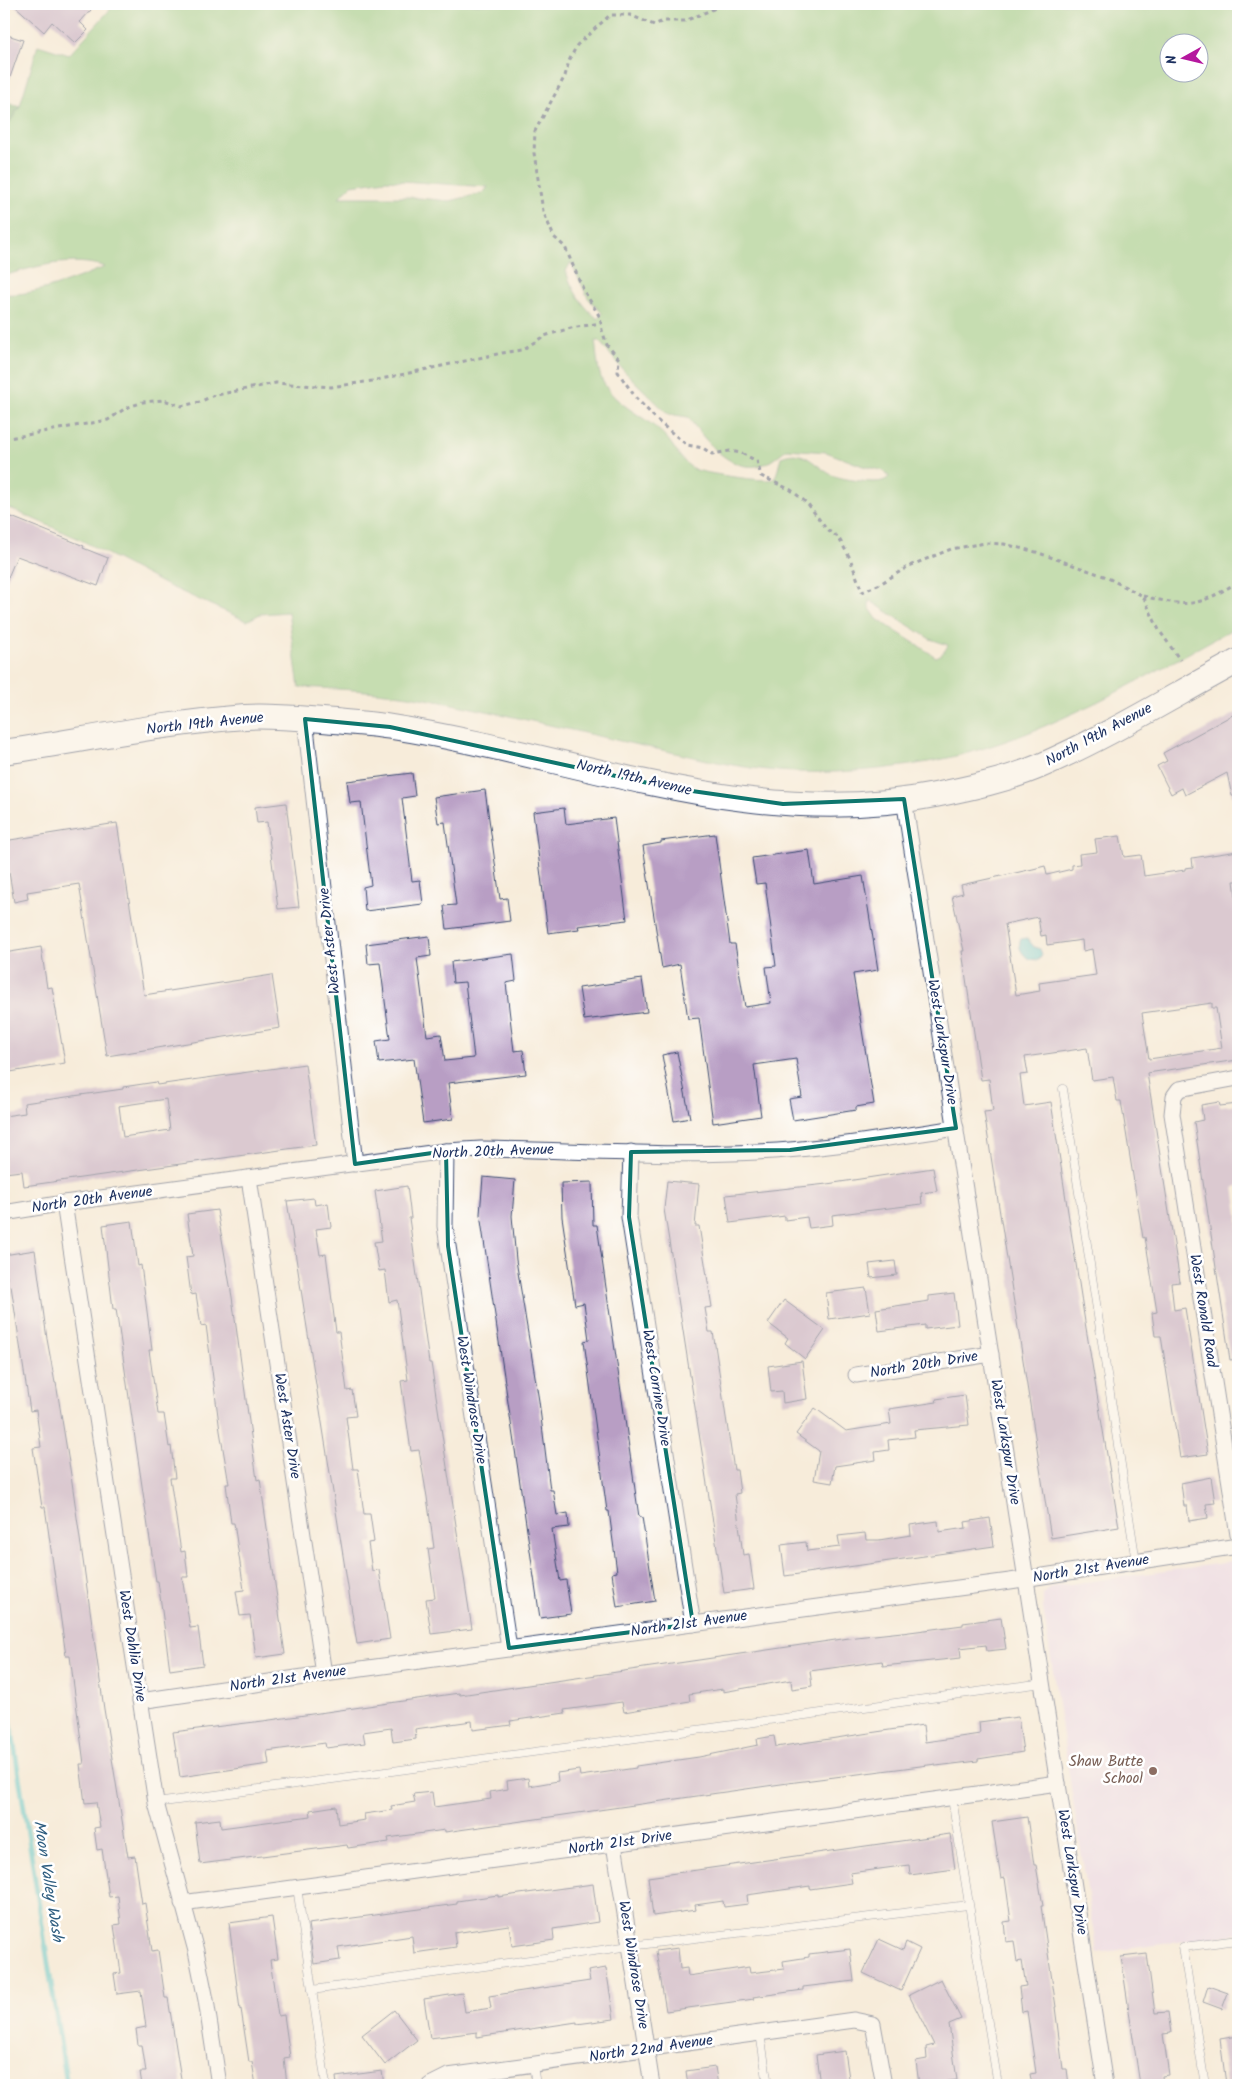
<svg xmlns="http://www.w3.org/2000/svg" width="1242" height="2089" font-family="Kalam,sans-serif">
  <rect width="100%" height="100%" fill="#fff"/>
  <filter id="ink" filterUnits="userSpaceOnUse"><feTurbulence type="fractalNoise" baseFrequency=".02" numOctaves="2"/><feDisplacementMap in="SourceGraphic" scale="10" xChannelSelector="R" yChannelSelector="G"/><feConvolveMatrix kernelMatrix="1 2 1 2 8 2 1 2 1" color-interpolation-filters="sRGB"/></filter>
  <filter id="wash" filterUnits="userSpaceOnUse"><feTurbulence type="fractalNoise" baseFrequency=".0096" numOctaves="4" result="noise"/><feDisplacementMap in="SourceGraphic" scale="20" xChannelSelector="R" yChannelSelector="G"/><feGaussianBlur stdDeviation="1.12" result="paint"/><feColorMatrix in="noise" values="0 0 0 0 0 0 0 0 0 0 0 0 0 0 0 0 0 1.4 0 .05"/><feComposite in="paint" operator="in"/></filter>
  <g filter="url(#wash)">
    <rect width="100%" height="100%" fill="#f7ecda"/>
    <polygon fill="#e6d2f0" points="1238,1561 1238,1934 1097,1953 1043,1608 1043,1594 1050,1587"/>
    <path fill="#8bc97f" stroke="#537c6e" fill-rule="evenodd" d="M115 4H1238V626C1146 676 1052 734 948 758 894 770 823 776 768 770 729 766 690 756 652 748 577 732 502 713 426 699 384 691 341 689 299 687L288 612 260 614 247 621 164 584 77 538 4 506V294C33 297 78 278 105 267 73 256 35 266 4 276V131L20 106 38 45 69 55ZM1170 42H1200V72H1170ZM386 180 488 187 483 193 450 201 408 197H339L352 185ZM571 262 588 298 602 313 598 319C583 307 571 289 566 271ZM595 341H599L624 371 668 414 688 417C706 441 731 476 765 464 771 462 781 453 787 449L826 452 863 466 884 471 889 477C888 478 884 481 882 481 874 484 840 479 832 475 814 466 805 447 781 457 779 463 778 475 773 479 769 483 701 473 694 469 679 461 673 442 661 432 643 415 615 405 603 382 597 370 597 354 595 341ZM869 600 930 639 948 645C946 650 942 655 936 657L877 619 869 607Z"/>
    <polygon fill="#70ad6e" stroke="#466e66" points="4,101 20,106 4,131"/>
    <path fill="#58c6cc" stroke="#3a7a95" d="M1027 938 1034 947 1040 949 1042 955 1039 960 1029 959C1022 954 1017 947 1021 939Z"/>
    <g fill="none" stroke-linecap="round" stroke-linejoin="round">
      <polyline stroke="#58c6cc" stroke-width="5" points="4,1680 67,2085"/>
    </g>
    <g id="blocks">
      <g fill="#b89ec4" fill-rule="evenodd">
        <polygon points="13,4 85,4 91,10 80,22 88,30 75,43 52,22 44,32"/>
        <polygon points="4,34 23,40 6,89 4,88"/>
        <polygon points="4,514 84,546 83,548 108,558 98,586 17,556 4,587"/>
        <polygon points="1238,712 1238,796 1232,796 1227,773 1185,795 1182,788 1171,794 1157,766 1167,761 1163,753"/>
        <polygon points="412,773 415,796 402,798 412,881 420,880 423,904 365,911 363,887 371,885 361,802 350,803 347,781"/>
        <polygon points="485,790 500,899 507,898 510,921 447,929 444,906 456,905 445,822 438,823 434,797"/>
        <polygon points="286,803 299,907 278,909 267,822 257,823 255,807"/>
        <polygon points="564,808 566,824 614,818 627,920 578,926 579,929 548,933 533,812"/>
        <polygon points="117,823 144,995 272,975 280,1028 107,1056 79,884 27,892 28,899 14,902 9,872 4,872 4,841"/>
        <polygon points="715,834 730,944 735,944 745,1007 771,1003 766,967 776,966 765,883 756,884 752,858 809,850 814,884 863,876 878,970 853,974 874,1104 856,1107 856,1110 793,1120 789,1099 802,1097 796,1059 754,1065 761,1116 713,1123 699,1018 688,1019 680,964 662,968 643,846 661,843 661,841"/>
        <path d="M1120 836 1124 857 1141 855 1144 876 1185 870V868L1193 867 1192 858 1238 851V881H1234L1238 911V1027H1236L1238 1060 1147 1073 1180 1282 1171 1283 1174 1310 1185 1308 1208 1454 1180 1458 1161 1336H1155L1152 1313 1157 1312 1145 1237 1143 1238 1121 1101H1117L1113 1077 1092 1080 1087 1048 1025 1057 1028 1074 1020 1075 1024 1106 1051 1102 1085 1322 1119 1527 1051 1538 984 1112 993 1111 989 1079 981 1080 962 951H964L952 896 963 893 961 885 1033 869 1045 866 1047 875 1072 869V865L1080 864 1079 854 1097 852 1095 839ZM1038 917 1041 936 1046 935 1047 945 1082 940 1083 951 1092 949 1096 975 1039 983 1040 991 1016 995 1005 924ZM1212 1003V1008H1216L1222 1048 1149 1059 1142 1013Z"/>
        <polygon points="429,936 431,956 417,958 427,1036 441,1034 445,1061 474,1058 465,982 453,983 451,962 513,954 516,981 506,983 514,1051 523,1050 526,1074 448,1083 453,1119 423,1123 414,1059 379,1063 376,1041 390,1039 380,963 368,964 366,944"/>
        <polygon points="41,947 47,988 52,987 65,1063 4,1073 4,953"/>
        <polygon points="642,979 647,1012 584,1020 579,988"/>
        <polygon points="677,1052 690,1118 674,1121 662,1055"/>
        <path d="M305 1064 316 1145 24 1186 22 1171 4 1173V1116L25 1113 24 1103 123 1089V1087L156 1082 157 1085ZM166 1099 170 1130 123 1137 119 1106Z"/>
        <polygon points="1219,1102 1220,1106 1238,1104 1238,1186 1234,1187 1238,1214 1238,1359 1230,1360 1194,1122 1203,1120 1201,1105"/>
        <polygon points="933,1168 937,1191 921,1193 922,1204 832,1215 833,1225 809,1228 807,1217 785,1220 785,1216 730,1223 726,1195 827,1184"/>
        <polygon points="483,1177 515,1180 512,1216 516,1260 539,1401 550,1490 553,1490 557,1515 568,1513 569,1527 552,1529 560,1581 566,1580 571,1614 540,1618 480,1214"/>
        <polygon points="667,1181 699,1184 695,1226 699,1226 712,1307 705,1308 709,1332 713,1332 734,1470 737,1470 740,1493 735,1494 743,1555 749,1554 754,1589 724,1593 664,1209"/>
        <polygon points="592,1182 593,1225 597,1225 639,1517 642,1517 655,1601 617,1607 612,1573 617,1572 609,1511 607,1511 584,1341 589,1340 584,1303 575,1305 562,1217 561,1183"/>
        <polygon points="407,1186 411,1218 409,1218 429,1363 431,1363 439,1415 472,1629 431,1634 426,1599 435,1598 428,1549 434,1548 427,1497 419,1450 411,1451 401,1381 408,1380 397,1300 389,1302 385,1270 379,1271 374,1242 382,1241 375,1191"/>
        <polygon points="314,1198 315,1205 328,1203 331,1227 316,1229 320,1255 326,1254 336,1332 339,1332 347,1391 352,1390 356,1416 346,1417 353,1469 358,1469 364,1514 370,1514 374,1542 368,1543 372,1571 379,1570 390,1639 357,1644 287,1201"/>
        <polygon points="217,1210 232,1297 257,1480 260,1479 285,1654 256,1658 250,1615 240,1616 236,1591 244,1590 234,1523 231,1523 226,1484 229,1484 220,1431 206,1325 201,1326 196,1294 191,1295 186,1257 193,1256 187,1214"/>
        <polygon points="132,1221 138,1266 141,1265 152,1350 149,1350 158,1414 164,1414 169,1447 171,1446 175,1478 170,1478 181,1552 185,1551 188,1577 182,1577 190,1628 198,1627 203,1665 170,1670 158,1581 156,1581 116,1309 113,1309 103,1225"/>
        <polygon points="35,1250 47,1339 55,1383 56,1383 71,1475 104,1709 128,1857 135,1856 142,1904 145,1903 152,1951 158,1950 165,1998 168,1998 182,2085 142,2085 140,2072 146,2072 142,2045 138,2045 136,2029 146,2027 141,1991 117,1994 114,1974 121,1973 114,1925 121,1924 118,1896 109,1897 102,1849 97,1850 94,1828 100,1827 96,1802 85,1803 80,1764 84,1764 70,1656 66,1656 45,1507 42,1507 33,1448 41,1447 36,1410 30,1411 11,1286 8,1287 4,1255"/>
        <polygon points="895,1261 897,1275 871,1278 869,1264"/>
        <polygon points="866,1288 870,1313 829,1319 826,1293"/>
        <polygon points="954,1293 958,1325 925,1329 925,1325 879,1331 876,1309 929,1301 929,1296"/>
        <polygon points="784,1300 825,1330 805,1359 785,1343 788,1338 768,1323"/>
        <polygon points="802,1361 807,1399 783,1403 782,1391 771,1392 768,1366"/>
        <polygon points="965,1395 969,1425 914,1430 915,1437 888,1440 889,1450 875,1452 876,1460 835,1466 832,1483 814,1480 819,1451 796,1434 815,1408 846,1431 891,1424 889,1409 937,1402 936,1399"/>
        <polygon points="1211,1477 1215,1503 1206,1504 1208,1518 1189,1521 1187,1506 1184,1506 1181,1483"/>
        <polygon points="990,1518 994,1546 785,1576 781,1545 806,1542 807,1551 840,1547 838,1536 865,1533 866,1540 879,1540 911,1535 910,1525 938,1521 939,1532 966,1528 965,1522"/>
        <polygon points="1001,1618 1006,1649 987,1651 986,1645 960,1648 961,1658 883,1666 882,1661 810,1671 812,1686 792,1689 791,1680 723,1692 723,1689 689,1694 690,1701 624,1712 622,1702 564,1710 565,1713 510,1721 511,1725 473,1730 472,1721 415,1729 416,1739 393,1742 391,1728 363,1732 365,1743 326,1748 325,1743 267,1751 269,1764 180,1777 173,1732 263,1721 459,1693 460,1695 856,1637 902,1632 902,1633 963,1625 963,1623"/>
        <polygon points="1018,1717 1023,1752 978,1759 978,1761 936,1766 936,1764 788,1783 445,1832 445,1830 388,1838 389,1842 348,1848 347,1845 200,1864 195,1822 220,1819 221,1828 311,1816 310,1810 336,1806 338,1824 365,1820 364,1814 392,1810 391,1806 415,1802 413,1794 432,1792 434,1807 491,1799 490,1792 508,1789 507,1781 528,1778 529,1786 558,1781 557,1773 579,1770 580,1776 636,1768 636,1766 699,1757 758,1745 757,1739 774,1736 776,1747 923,1725 925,1742 980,1734 979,1722"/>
        <polygon points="1027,1817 1034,1865 1036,1865 1043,1906 1041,1906 1056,2007 1055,2007 1063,2069 1067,2069 1069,2085 1032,2085 1030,2074 1036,2073 1027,2011 1022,2012 1019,1987 1026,1986 1022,1961 1017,1962 1014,1941 1006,1942 1004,1922 1011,1921 1005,1878 1001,1879 992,1822"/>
        <polygon points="950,1834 955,1869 910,1875 909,1865 850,1873 852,1883 810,1889 810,1886 747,1895 748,1904 724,1907 723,1901 695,1905 696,1910 653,1916 648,1877"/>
        <polygon points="593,1884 598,1922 553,1929 554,1940 512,1946 509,1925 454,1933 456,1947 414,1953 412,1936 338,1947 340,1960 314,1964 308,1924 457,1904 457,1901 498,1895 498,1897"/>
        <polygon points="272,1917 278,1959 270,1960 278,2016 284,2015 290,2057 284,2058 287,2085 256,2085 252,2062 249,2062 241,2009 240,2010 229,1923"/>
        <polygon points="879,1939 903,1950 906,1942 920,1949 901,1991 863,1973"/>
        <polygon points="678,1948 680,1969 687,1968 688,1976 749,1967 750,1973 784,1969 783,1961 809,1957 809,1954 850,1949 854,1981 803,1987 803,1990 753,1997 754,1999 666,2011 656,1951"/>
        <polygon points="1147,1954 1155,2013 1168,2012 1171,2033 1163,2034 1169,2075 1162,2076 1163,2085 1140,2085 1121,1957"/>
        <polygon points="606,1968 614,2019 577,2024 577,2022 477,2037 477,2032 430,2038 424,1999 462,1993 465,2012 491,2008 489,1996 590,1981 588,1971"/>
        <polygon points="941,1979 961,2019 949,2024 957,2080 919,2085 916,2061 927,2059 926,2047 934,2045 909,1995"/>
        <polygon points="1208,1986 1228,1993 1222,2009 1203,2002"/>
        <polygon points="394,2010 417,2040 385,2065 362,2035"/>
        <polygon points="1238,2036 1238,2082 1226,2084 1220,2039"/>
        <polygon points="845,2051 850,2085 820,2085 816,2055"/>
        <polygon points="715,2067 718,2085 688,2085 686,2071"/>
        <polygon points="382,2071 384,2085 337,2085 336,2077"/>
      </g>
    </g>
  </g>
  <g filter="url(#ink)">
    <use href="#blocks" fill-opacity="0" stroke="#3c4b71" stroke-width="1"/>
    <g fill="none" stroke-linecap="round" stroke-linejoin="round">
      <g stroke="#3c4b71" stroke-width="9">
        <g id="lane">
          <polyline points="1063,1089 1136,1562"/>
          <polyline points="952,1798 998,2085"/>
          <polyline points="156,1803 1043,1683"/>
          <polyline points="297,1887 326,2085"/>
          <polyline points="312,1990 630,1946 968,1905"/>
          <polyline points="760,2033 768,2085"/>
          <polyline points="533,2065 536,2085"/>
          <polyline points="1205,2085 1183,1947 1238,1940"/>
        </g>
      </g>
      <g stroke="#3c4b71" stroke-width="17">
        <g id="street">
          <polyline points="305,719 355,1164"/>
          <polyline points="904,799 1105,2085"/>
          <polyline points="1238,1078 1179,1089 1174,1096 1172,1114 1238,1535"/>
          <polyline points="446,1151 445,1226 448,1246 509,1648"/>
          <polyline points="631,1152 629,1217 693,1624"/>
          <polyline points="249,1178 324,1674"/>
          <polyline points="64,1203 156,1803 196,1951 206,2000 219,2085"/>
          <path d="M4 1213 64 1203 446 1151 481 1149C573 1150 665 1157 757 1152 823 1149 890 1138 956 1128"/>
          <polyline points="856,1375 991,1354"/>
          <polyline points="140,1701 324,1674 1010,1581 1238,1546"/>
          <polyline points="614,1844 652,2085"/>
          <polyline points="182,1903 1058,1783"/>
          <polyline points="430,2085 448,2076 854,2020 873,2024 884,2085"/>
        </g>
      </g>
      <g stroke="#3c4b71" stroke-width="26">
        <path id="primary" d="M4 752C84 740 164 723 245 717 274 715 305 719 335 721 354 723 373 724 392 727 572 755 750 832 935 795 970 788 1007 780 1040 766 1109 736 1173 696 1238 661"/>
      </g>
      <g stroke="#3c4b71" stroke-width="3" stroke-dasharray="4 4" stroke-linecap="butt">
        <polyline points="721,4 718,7 685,21 663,21 654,25 630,15 610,15 577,45 569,61 565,76 535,131 534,153 543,211 554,237 565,247 584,291 600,317 602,330 607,345 619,359 618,372 636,398 660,423 687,445 703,448 712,454 730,451 741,453 757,461 761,476 791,490 808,504 827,530 838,537 850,558 862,592 880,584 909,566 951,549 985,543 1004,544 1036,552 1104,576 1143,596 1159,630 1180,660"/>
        <polyline points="4,439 108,420 126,408 143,402 164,400 181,406 200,402 212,396 276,383 331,387 372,381 502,353 522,350 544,336 571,328 601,323"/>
        <path d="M1143 596C1191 608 1196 607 1238 582"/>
      </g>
      <use href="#lane" stroke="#fff" stroke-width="8"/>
      <use href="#street" stroke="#fff" stroke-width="15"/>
      <use href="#primary" stroke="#fff" stroke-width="24"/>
    </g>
  </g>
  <path d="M0 0H1242V2089H0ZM305 719 390 727 671 788 783 804 904 799 956 1128 790 1150 631 1152 629 1217 693 1624 509 1648 448 1246 446 1151 355 1164Z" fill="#f7ecda" fill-opacity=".55" fill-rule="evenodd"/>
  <path fill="none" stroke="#0f766e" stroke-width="4" stroke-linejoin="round" d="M305 719 390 727 671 788 783 804 904 799 956 1128 790 1150 631 1152 629 1217 693 1624 509 1648 448 1246 446 1151 355 1164Z"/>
  <circle fill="#8d6e63" stroke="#fff" stroke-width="2" cx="1153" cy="1771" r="5"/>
  <g text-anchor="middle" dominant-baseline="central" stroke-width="5" stroke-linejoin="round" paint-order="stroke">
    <g font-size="15" fill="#1b2f5e" stroke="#fff">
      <text transform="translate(205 724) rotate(-6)">North 19th Avenue</text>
      <text transform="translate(1099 735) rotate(-28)">North 19th Avenue</text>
      <text transform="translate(634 778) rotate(13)">North 19th Avenue</text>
      <text transform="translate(330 941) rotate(-96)">West Aster Drive</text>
      <text transform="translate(942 1042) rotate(81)">West Larkspur Drive</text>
      <text transform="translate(493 1152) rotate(-2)">North 20th Avenue</text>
      <text transform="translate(92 1200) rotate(-8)">North 20th Avenue</text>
      <text transform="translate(1203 1311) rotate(81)">West Ronald Road</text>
      <text transform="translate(924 1365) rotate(-9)">North 20th Drive</text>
      <text transform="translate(656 1388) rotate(81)">West Corrine Drive</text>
      <text transform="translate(471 1400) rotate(81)">West Windrose Drive</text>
      <text transform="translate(287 1426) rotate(81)">West Aster Drive</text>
      <text transform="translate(1005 1442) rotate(81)">West Larkspur Drive</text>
      <text transform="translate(1091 1569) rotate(-9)">North 21st Avenue</text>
      <text transform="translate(689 1624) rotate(-8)">North 21st Avenue</text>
      <text transform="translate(132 1646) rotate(81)">West Dahlia Drive</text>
      <text transform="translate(288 1679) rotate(-8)">North 21st Avenue</text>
      <text transform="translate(620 1843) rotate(-8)">North 21st Drive</text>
      <text transform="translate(1072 1872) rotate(81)">West Larkspur Drive</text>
      <text transform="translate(633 1965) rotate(81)">West Windrose Drive</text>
      <text transform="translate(651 2049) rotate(-8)">North 22nd Avenue</text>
    </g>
    <g font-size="15" fill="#785e54" stroke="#fff" text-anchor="end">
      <text x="1143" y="1762">Shaw Butte<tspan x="1143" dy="17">School</tspan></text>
    </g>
    <g font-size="16" font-style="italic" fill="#2d5c7f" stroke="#fff">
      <text transform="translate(48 1881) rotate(81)">Moon Valley Wash</text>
    </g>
  </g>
  <rect width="1242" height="2089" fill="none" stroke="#fff" stroke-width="20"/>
  <g transform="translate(1184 58) rotate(262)"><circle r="24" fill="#ffffff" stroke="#a4acbf"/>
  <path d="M0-4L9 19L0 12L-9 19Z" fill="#b5179e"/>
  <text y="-8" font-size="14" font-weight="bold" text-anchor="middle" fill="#1b2f5e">N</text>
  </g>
</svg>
